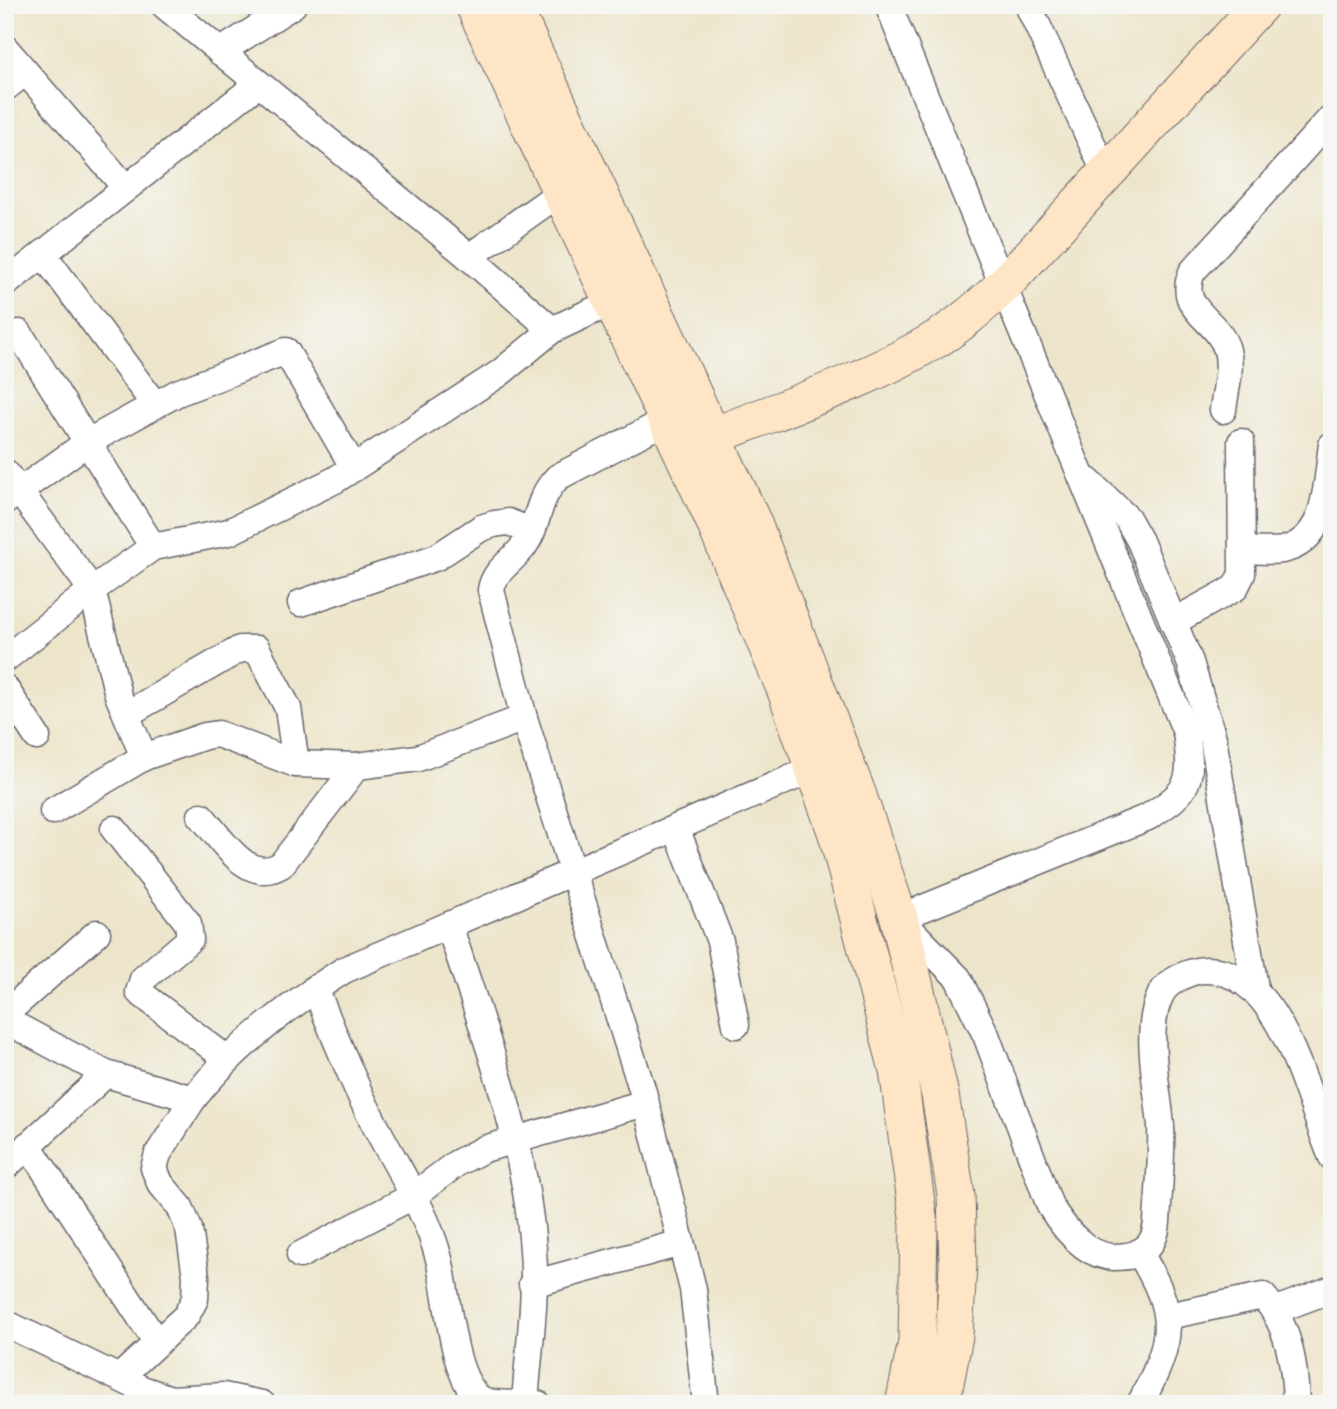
<svg xmlns="http://www.w3.org/2000/svg" width="1337" height="1409" font-family="Sriracha,sans-serif">
  <rect width="100%" height="100%" fill="#f6f6f2"/>
  <filter id="ink" filterUnits="userSpaceOnUse"><feTurbulence type="fractalNoise" baseFrequency=".0143" numOctaves="2"/><feDisplacementMap in="SourceGraphic" scale="14" xChannelSelector="R" yChannelSelector="G"/><feConvolveMatrix kernelMatrix="1 2 1 2 8 2 1 2 1" color-interpolation-filters="sRGB"/></filter>
  <filter id="wash" filterUnits="userSpaceOnUse"><feTurbulence type="fractalNoise" baseFrequency=".00686" numOctaves="4" result="noise"/><feDisplacementMap in="SourceGraphic" scale="28" xChannelSelector="R" yChannelSelector="G"/><feGaussianBlur stdDeviation="1.57" result="paint"/><feColorMatrix in="noise" values="0 0 0 0 0 0 0 0 0 0 0 0 0 0 0 0 0 1.4 0 .05"/><feComposite in="paint" operator="in"/></filter>
  <g filter="url(#wash)">
    <rect width="100%" height="100%" fill="#ede5ca"/>
  </g>
  <g filter="url(#ink)">
    <g fill="none" stroke-linecap="round" stroke-linejoin="round">
      <g stroke="#69666d" stroke-width="29">
        <g id="street">
          <polyline points="164,5 469,257 561,192"/>
          <path d="M888 5 1186 732C1193 782 1191 790 1148 817L899 918 958 978 986 1035 1050 1206C1063 1227 1086 1257 1114 1257 1126 1257 1139 1256 1148 1246 1158 1236 1157 1219 1158 1206 1160 1179 1162 1152 1161 1126 1158 1088 1143 1029 1161 994 1168 980 1192 970 1206 970 1282 969 1307 1100 1332 1157"/>
          <polyline points="1028,5 1106,174"/>
          <polyline points="5,48 126,188"/>
          <polyline points="220,52 293,5"/>
          <polyline points="5,88 25,72"/>
          <polyline points="43,254 155,405"/>
          <polyline points="469,257 552,330"/>
          <polyline points="5,284 258,84"/>
          <polyline points="19,333 153,547"/>
          <path d="M1223 410C1225 392 1232 368 1227 350 1218 318 1176 311 1192 272L1332 117"/>
          <path d="M667 420 558 477C535 500 540 524 524 546 512 562 494 570 491 590L524 718 643 1092 693 1289 706 1404"/>
          <polyline points="5,472 92,590 118,695 144,757 205,736 218,734 296,764 357,766 418,758 524,718"/>
          <polyline points="1088,481 1127,518 1140,541 1190,662 1213,738 1255,988"/>
          <polyline points="7,500 88,442 177,393 286,351 354,468"/>
          <path d="M1243 550C1255 550 1270 552 1282 550 1329 541 1326 482 1332 445"/>
          <polyline points="301,603 437,557 481,528 494,524 508,522 531,531"/>
          <polyline points="1173,622 1235,588 1242,574 1241,442"/>
          <polyline points="5,659 92,590 153,547 229,532 335,480 500,373 552,330 612,302"/>
          <polyline points="5,688 37,737"/>
          <polyline points="127,714 240,649 257,649 288,708 296,764"/>
          <polyline points="53,811 144,757"/>
          <path d="M201 816C222 839 247 885 281 865L357 766"/>
          <polyline points="676,828 720,941 736,1025"/>
          <polyline points="114,829 188,923 190,939 143,979 139,992 227,1059"/>
          <path d="M449 925C483 1030 525 1138 533 1249 537 1300 528 1353 525 1404"/>
          <path d="M315 988C333 1031 349 1074 370 1115 393 1162 426 1208 439 1259 448 1294 451 1372 477 1396 490 1409 520 1401 538 1404"/>
          <polyline points="5,1014 97,933"/>
          <path d="M5 1020 106 1074 193 1099C233 1048 289 1005 344 970L813 769"/>
          <polyline points="28,1145 157,1343"/>
          <polyline points="5,1167 106,1074"/>
          <path d="M1139 1252C1178 1315 1174 1339 1140 1404"/>
          <polyline points="300,1255 413,1196 457,1163 484,1149 645,1103"/>
          <polyline points="532,1284 681,1243"/>
          <polyline points="1276,1310 1332,1289"/>
          <path d="M1168 1316 1263 1296C1289 1325 1295 1365 1296 1404"/>
          <polyline points="5,1323 142,1389 171,1399 223,1396 262,1404"/>
          <polyline points="120,1377 186,1316 195,1299 196,1276 189,1229 180,1207 160,1183 154,1168 158,1154 193,1099"/>
        </g>
      </g>
      <g stroke="#69666d" stroke-width="39">
        <g id="secondary">
          <polyline points="474,5 713,518 786,691 837,834 898,1070 919,1224 917,1342 904,1404"/>
          <polyline points="512,5 752,521 857,793 899,918 940,1095 956,1195 958,1265 954,1336 941,1404"/>
          <path d="M711 437C783 408 861 383 928 344 957 328 980 307 1004 285L1260 5"/>
        </g>
      </g>
      <use href="#street" stroke="#fff" stroke-width="26"/>
      <use href="#secondary" stroke="#fde5c5" stroke-width="37"/>
    </g>
  </g>
  <rect width="1337" height="1409" fill="none" stroke="#f6f6f2" stroke-width="28"/>
</svg>
